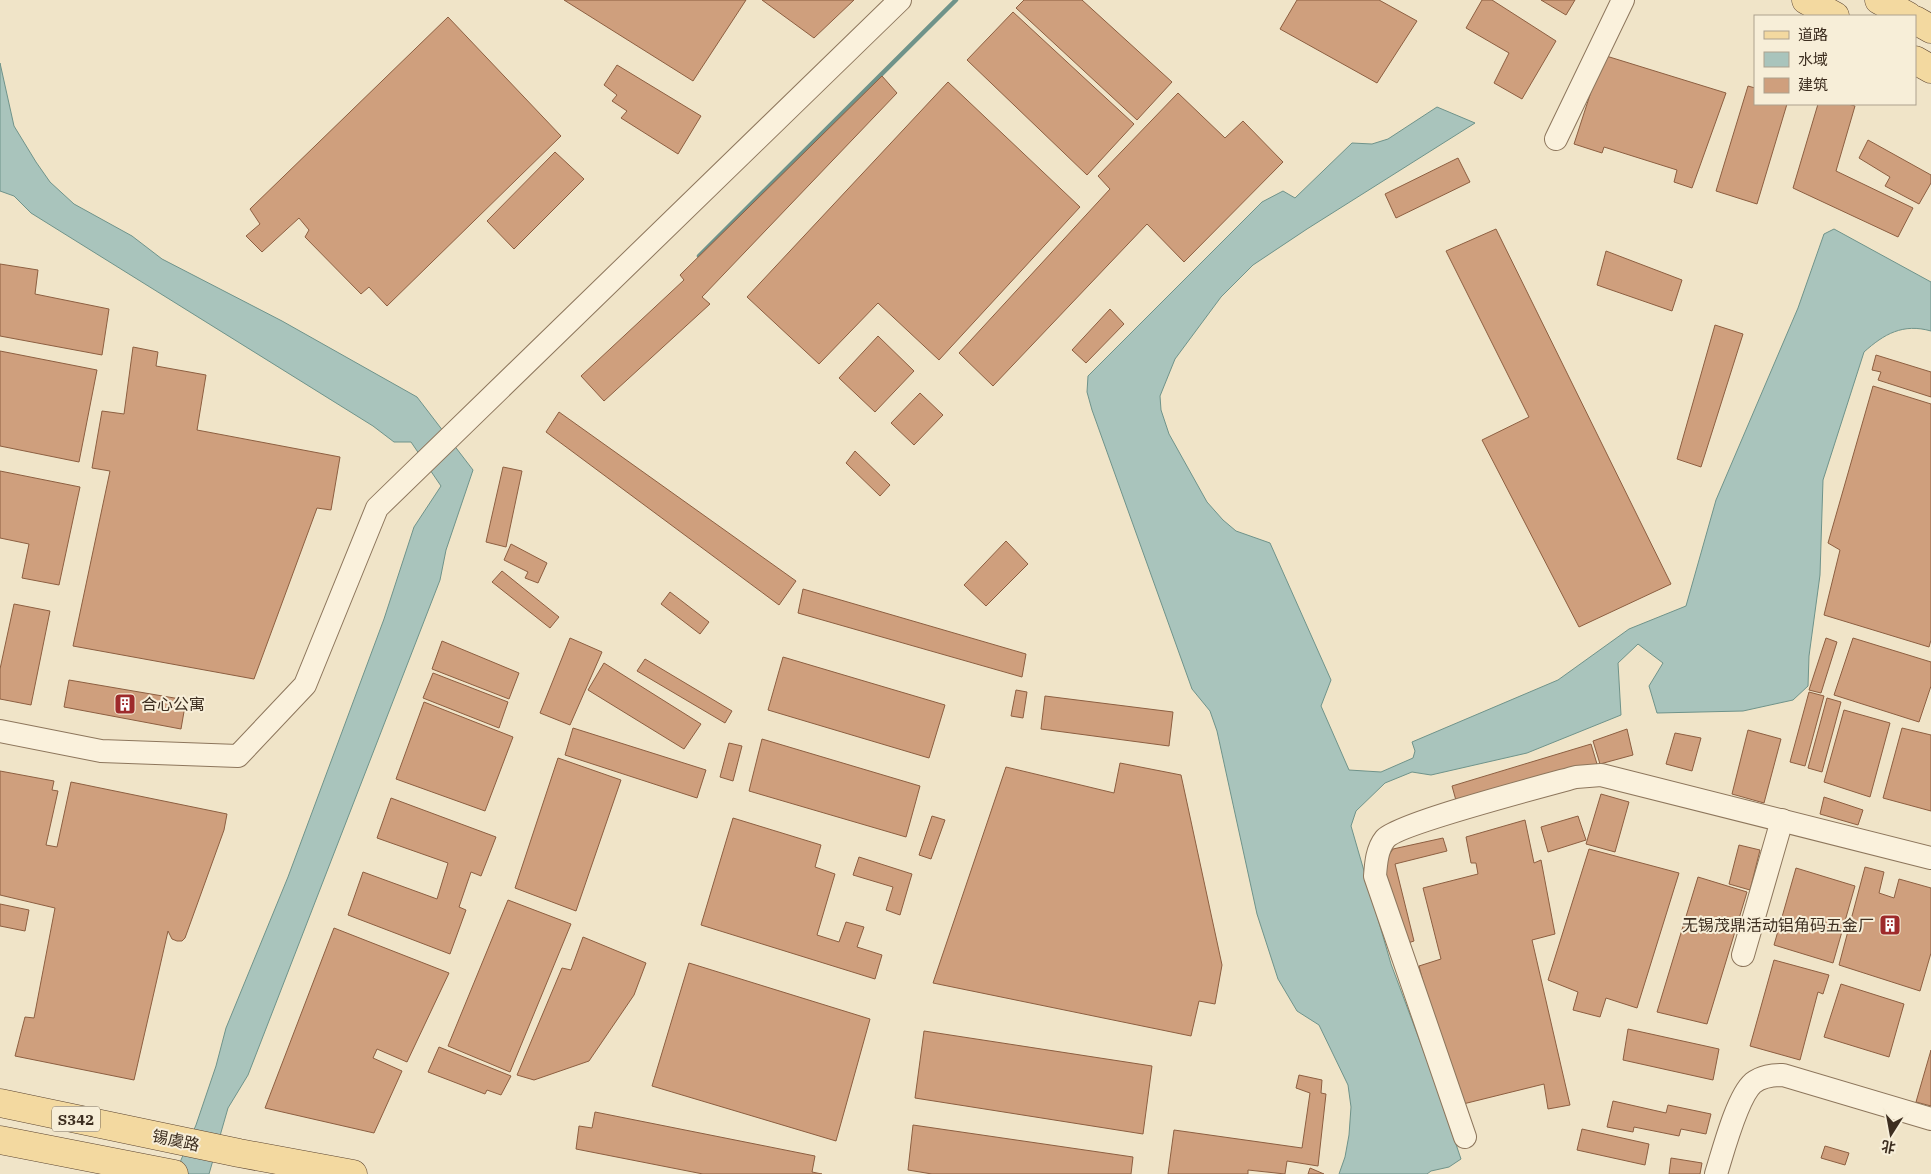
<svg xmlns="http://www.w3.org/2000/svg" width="1931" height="1174" font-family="'IBM Plex Serif','Noto Sans SC',serif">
  <rect width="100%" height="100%" fill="#f0e4c8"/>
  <g fill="#a9c4bc" stroke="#6f938a">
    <polygon points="0,63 14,126 36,162 50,182 74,204 132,236 162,259 282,321 417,397 473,470 446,550 440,580 248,1075 228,1108 209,1174 175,1174 196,1125 216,1066 226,1028 288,877 384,619 414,527 441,486 411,442 394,442 373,426 31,213 14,196 0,191"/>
    <path d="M1437 107 1475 123 1307 229 1253 265 1221 297 1175 359 1160 396 1161 410 1169 434 1207 502 1223 520 1236 531 1270 543 1331 680 1321 706 1349 770 1381 772 1413 758 1415 751 1412 742 1558 680 1629 629 1686 606 1716 500 1798 308 1824 234 1834 229 1931 282V331C1903 323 1884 334 1864 352L1823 480 1820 575 1809 656 1808 686 1793 700 1743 711 1657 713 1649 686 1663 663 1638 644 1618 663 1621 715 1527 753 1431 775 1412 772 1385 783 1356 811 1351 826 1391 964 1431 1071 1461 1159 1449 1167 1431 1171 1427 1174H1339L1345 1157 1349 1135 1351 1107 1348 1085 1319 1025 1297 1011 1278 979 1257 914 1217 731 1210 711 1192 689 1092 410 1087 392 1088 376 1262 202 1283 191 1295 198 1352 143 1372 144 1388 139Z"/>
  </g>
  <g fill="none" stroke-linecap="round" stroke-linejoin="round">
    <polyline stroke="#6f938a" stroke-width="4.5" points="699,256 956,0"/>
  </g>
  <g fill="#cf9f7d" stroke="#8d5f41">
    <polygon points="564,0 746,0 693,81"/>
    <polygon points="762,0 854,0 814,38"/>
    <polygon points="1024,0 1082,0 1172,82 1137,120 1016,8"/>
    <polygon points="1297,0 1379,0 1417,21 1377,83 1280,29"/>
    <polygon points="1482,0 1492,0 1556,41 1522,99 1494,83 1509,53 1466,28"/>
    <polygon points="1541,0 1575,0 1566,15"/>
    <polygon points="1013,12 1134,124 1087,175 967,60"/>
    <polygon points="448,17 561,136 387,306 369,287 361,294 305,237 309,230 299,218 262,252 246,236 260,224 250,209"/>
    <polygon points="1603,55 1726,93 1692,188 1674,182 1677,170 1604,147 1602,153 1574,144"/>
    <polygon points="617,65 701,116 678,154 621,118 627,111 612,101 617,95 604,85"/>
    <polygon points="882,76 897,93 702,297 710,304 604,401 581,376 684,280 680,275"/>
    <polygon points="948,82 1080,207 939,360 878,303 819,364 747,297"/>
    <polygon points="1748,86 1755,88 1755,104 1787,104 1757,204 1716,191"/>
    <polygon points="1178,93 1225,138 1243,121 1283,162 1184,262 1147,224 993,386 959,353 1110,189 1098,176"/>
    <polygon points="1818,104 1848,104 1855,106 1836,171 1913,208 1898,237 1793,188"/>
    <polygon points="1868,140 1931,175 1931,183 1919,204 1885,186 1890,177 1859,158"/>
    <polygon points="555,152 584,179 514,249 487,221"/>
    <polygon points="1458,158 1470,182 1396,218 1385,194"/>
    <polygon points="1496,229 1671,584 1579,627 1482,440 1529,417 1446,251"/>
    <polygon points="1606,251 1682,280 1672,311 1597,285"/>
    <polygon points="0,264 38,270 35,294 109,309 102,355 0,336"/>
    <polygon points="1110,309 1124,324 1086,363 1072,350"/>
    <polygon points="1715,325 1743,334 1701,467 1677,459"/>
    <polygon points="878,336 914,371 875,412 839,378"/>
    <polygon points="133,347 158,352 156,366 206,375 197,430 340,457 331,510 317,508 254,679 73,646 110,471 92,468 102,411 124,414"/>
    <polygon points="0,351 97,370 79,462 0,446"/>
    <polygon points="1876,355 1931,372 1931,397 1878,380 1881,372 1872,370"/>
    <polygon points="1873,386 1931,404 1931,640 1929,647 1824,615 1840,550 1828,543"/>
    <polygon points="920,393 943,415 914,445 891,423"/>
    <polygon points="559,412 796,581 779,605 546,432"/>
    <polygon points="855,451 890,485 880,496 846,463"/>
    <polygon points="503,467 522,471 506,547 486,542"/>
    <polygon points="0,471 80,487 59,585 22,578 29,544 0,538"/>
    <polygon points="1006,541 1028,564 986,606 964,585"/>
    <polygon points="511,544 547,563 538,583 525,578 528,572 504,560"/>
    <polygon points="502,571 559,617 550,628 492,582"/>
    <polygon points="803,589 1026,654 1022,677 798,613"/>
    <polygon points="670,592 709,622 700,634 661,604"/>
    <polygon points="14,604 50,611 31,705 0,699 0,669"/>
    <polygon points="570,638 602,652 570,725 540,713"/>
    <polygon points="1826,638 1837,642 1821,693 1809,690"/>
    <polygon points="1853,638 1931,662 1931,686 1919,722 1834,695"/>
    <polygon points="442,641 519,673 509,699 432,669"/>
    <polygon points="783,657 945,705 929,758 768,710"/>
    <polygon points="645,659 732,711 725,723 637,671"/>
    <polygon points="604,663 701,724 684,749 588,690"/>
    <polygon points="433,673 508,702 499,728 423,698"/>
    <polygon points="69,680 186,700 181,729 64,707"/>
    <polygon points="1016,690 1027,692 1023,718 1011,716"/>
    <polygon points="1809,692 1824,696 1805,766 1790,762"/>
    <polygon points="1045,696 1173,712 1169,746 1041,729"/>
    <polygon points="1827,698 1841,702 1822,772 1808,768"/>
    <polygon points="424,702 513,737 485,811 396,779"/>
    <polygon points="1844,710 1890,723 1870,797 1824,782"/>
    <polygon points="573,728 706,770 697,798 565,755"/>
    <polygon points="1902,728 1931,735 1931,811 1883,798"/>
    <polygon points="1627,729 1633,755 1600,764 1593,741"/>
    <polygon points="1748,730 1781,739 1764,803 1732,794"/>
    <polygon points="1675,733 1701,738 1692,771 1666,764"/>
    <polygon points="762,739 920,786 906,837 749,791"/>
    <polygon points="729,743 742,746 733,781 720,777"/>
    <polygon points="1591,744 1597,764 1457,804 1452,786"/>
    <polygon points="558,758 621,780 576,911 515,888"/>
    <polygon points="1120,763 1181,775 1222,965 1215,1004 1199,1001 1191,1036 933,983 1006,767 1114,793"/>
    <polygon points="0,771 54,781 52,790 58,791 46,845 57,847 71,782 227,814 224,830 185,938 182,941 177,941 172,939 168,931 134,1080 15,1056 25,1017 34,1018 55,908 0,895"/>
    <polygon points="1601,794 1629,802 1615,852 1586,844"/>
    <polygon points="1824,797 1863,810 1858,825 1820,814"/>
    <polygon points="391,798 496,837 481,876 471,872 459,907 466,910 450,954 348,915 363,872 437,899 448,863 377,838"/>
    <polygon points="932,816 945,820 931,859 919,855"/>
    <polygon points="1578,816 1586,840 1548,852 1541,827"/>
    <polygon points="733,818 821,845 815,867 835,874 817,935 839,942 846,922 864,927 857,947 882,955 875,979 701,925"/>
    <polygon points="1525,820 1534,863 1541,860 1555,934 1532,940 1570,1105 1548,1109 1544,1084 1455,1106 1419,966 1441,959 1423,888 1478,874 1476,863 1471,863 1466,837"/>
    <polygon points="1443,838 1447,851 1395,864 1414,941 1399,946 1378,871 1393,849"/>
    <polygon points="1739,845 1760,850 1750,890 1729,884"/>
    <polygon points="1589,849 1679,873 1637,1008 1606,998 1600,1017 1573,1010 1578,992 1548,980"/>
    <polygon points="859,857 912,874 900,915 886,910 893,887 853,875"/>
    <polygon points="1865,867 1884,872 1879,893 1894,898 1899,879 1931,888 1931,953 1920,991 1839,965"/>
    <polygon points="1796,868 1855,886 1833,963 1774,945"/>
    <polygon points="1698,877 1747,892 1707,1024 1657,1012"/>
    <polygon points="508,900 571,924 510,1072 448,1046"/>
    <polygon points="0,904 29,910 25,931 0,926"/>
    <polygon points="334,928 449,973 407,1062 377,1049 373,1058 402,1071 374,1133 265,1108"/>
    <polygon points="583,937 646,963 634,995 589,1061 534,1080 517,1075 562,968 571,970"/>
    <polygon points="1774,960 1829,975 1823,994 1818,992 1800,1060 1750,1046"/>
    <polygon points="689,963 870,1019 836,1141 652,1086"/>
    <polygon points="1841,984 1904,1004 1889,1057 1824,1037"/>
    <polygon points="1628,1029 1719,1049 1713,1080 1623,1060"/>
    <polygon points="924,1031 1152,1066 1143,1134 915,1098"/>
    <polygon points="439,1047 511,1076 501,1095 487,1090 485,1094 428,1072"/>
    <polygon points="1931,1050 1931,1106 1916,1102"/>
    <polygon points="1299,1075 1322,1080 1321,1093 1326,1094 1318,1166 1287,1161 1285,1174 1248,1170 1248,1174 1168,1174 1174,1130 1302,1148 1310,1093 1296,1088"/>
    <polygon points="1613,1101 1666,1113 1668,1105 1711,1114 1706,1134 1681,1129 1679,1136 1634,1127 1633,1132 1607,1127"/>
    <polygon points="595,1112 815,1156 812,1172 822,1174 703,1174 576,1149 579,1126 592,1128"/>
    <polygon points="913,1125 1133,1157 1131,1174 932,1174 908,1170"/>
    <polygon points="1582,1129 1649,1144 1645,1165 1577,1150"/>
    <polygon points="1825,1146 1849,1153 1845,1165 1821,1158"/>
    <polygon points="1671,1158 1702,1163 1700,1174 1669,1174"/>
    <polygon points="1310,1168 1324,1174 1308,1174"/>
  </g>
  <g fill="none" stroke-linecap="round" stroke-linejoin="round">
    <g stroke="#8d765c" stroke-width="24">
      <g id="minor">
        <polyline points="1556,139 1623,0"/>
        <polyline points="0,731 101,751 238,756 305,685 377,508 900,0"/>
        <polyline points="1743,955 1782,820"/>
        <path d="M1465 1137 1375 876C1376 863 1377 849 1385 839 1397 824 1547 785 1576 777L1601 775 1931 858"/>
        <path d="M1716 1174C1723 1152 1737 1097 1753 1083 1762 1076 1772 1075 1783 1075L1931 1119"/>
      </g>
    </g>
    <g stroke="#5b4430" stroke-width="29">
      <g id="major">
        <polyline points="1806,0 1835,16"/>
        <polyline points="1879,0 1908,16"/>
        <polyline points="1915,20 1931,29"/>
        <polyline points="1915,60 1931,69"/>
        <polyline points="0,1103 239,1153 353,1174"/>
        <polyline points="0,1140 174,1174"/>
      </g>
    </g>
    <use href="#minor" stroke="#faf1dc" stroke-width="22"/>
    <use href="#major" stroke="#f3d9a0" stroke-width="28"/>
  </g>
  <defs>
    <g id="building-square" transform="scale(1.125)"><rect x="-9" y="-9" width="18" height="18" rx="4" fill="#9e2a2b" stroke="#f7eed8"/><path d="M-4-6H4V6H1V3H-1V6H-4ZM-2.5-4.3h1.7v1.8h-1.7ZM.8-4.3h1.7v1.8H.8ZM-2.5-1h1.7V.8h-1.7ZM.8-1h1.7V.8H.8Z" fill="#fff"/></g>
  </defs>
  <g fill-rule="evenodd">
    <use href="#building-square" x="125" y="704"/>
    <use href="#building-square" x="1890" y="925"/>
  </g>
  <g text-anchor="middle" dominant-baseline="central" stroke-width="4" stroke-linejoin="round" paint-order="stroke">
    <rect fill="#f7eed8" stroke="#756857" stroke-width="1" x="52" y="1106.5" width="48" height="25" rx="4"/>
    <g font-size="15" font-weight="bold" fill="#3d2e20">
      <text x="76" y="1119">S342</text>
    </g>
    <g font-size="16" fill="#3d2e20" stroke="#f7eed8" text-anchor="start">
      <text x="141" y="704">合心公寓</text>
      <text x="1874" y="925" text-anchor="end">无锡茂鼎活动铝角码五金厂</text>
    </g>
    <g font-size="16" fill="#3d2e20" stroke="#f7eed8">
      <text transform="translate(176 1140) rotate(12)">锡虞路</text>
    </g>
  </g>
  <rect x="1754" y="15" width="162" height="90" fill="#f7eed8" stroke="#ada18e"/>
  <rect x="1764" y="31" width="25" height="8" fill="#f3d9a0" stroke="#ada18e"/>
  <text x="1798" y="40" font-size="15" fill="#3d2e20">道路</text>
  <rect x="1764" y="52" width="25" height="15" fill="#a9c4bc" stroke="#ada18e"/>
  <text x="1798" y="65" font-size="15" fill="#3d2e20">水域</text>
  <rect x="1764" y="78" width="25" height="15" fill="#cf9f7d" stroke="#ada18e"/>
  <text x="1798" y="90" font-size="15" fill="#3d2e20">建筑</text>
  <g transform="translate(1891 1134) rotate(191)" stroke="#f7eed8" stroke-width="4" paint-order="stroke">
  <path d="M0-4L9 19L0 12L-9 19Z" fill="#3d2e20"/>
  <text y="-8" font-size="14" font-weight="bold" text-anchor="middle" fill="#3d2e20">北</text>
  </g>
</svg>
